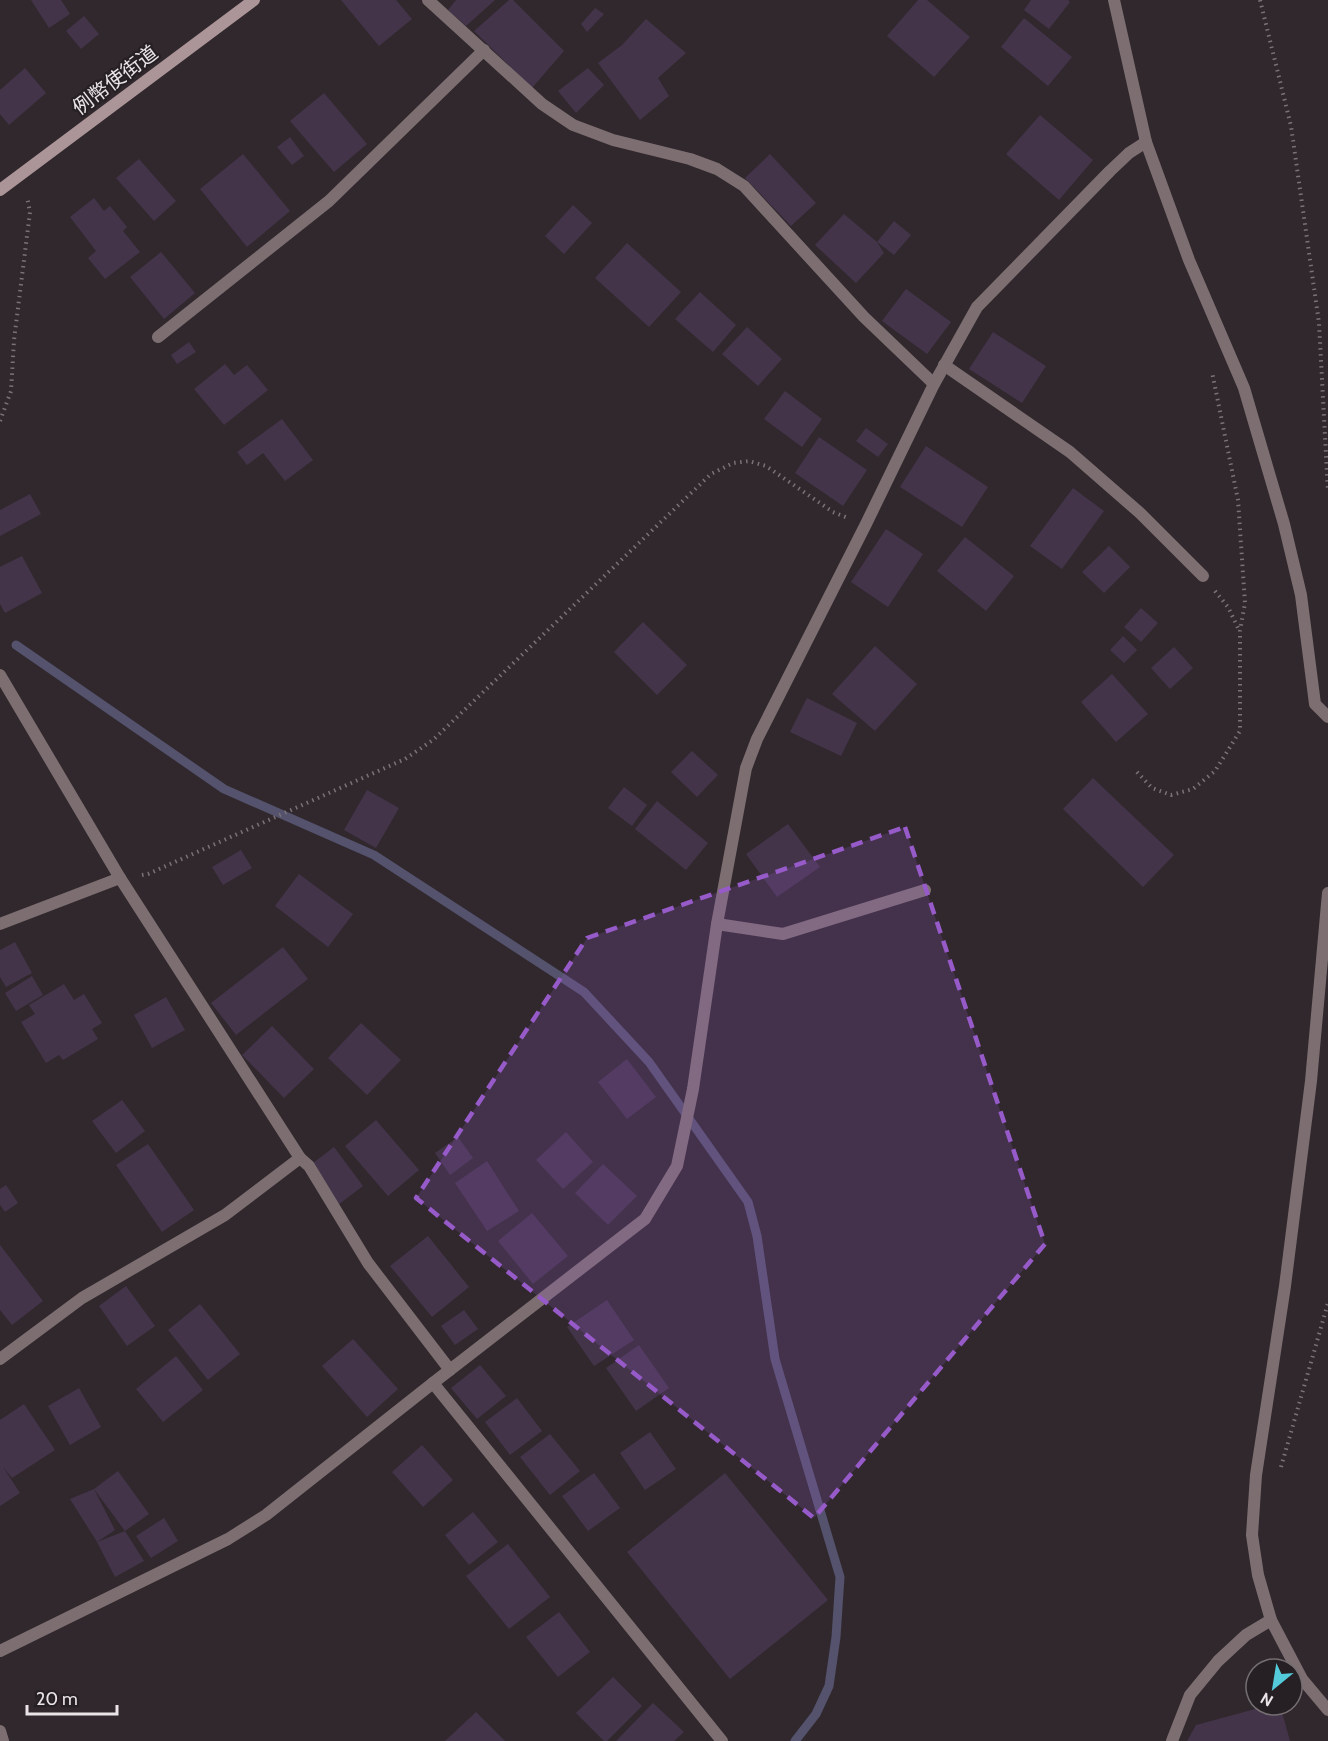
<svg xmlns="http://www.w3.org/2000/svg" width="1328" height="1741" font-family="Cabin,'Noto Sans JP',sans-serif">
  <rect width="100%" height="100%" fill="#30282d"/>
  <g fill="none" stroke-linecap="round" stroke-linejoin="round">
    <polyline stroke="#54526c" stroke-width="9" points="16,645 224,789 374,855 584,992 649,1062 748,1202 757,1236 775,1359 840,1577 836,1637 829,1686 816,1714 795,1741"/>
  </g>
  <g fill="#43344a">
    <polygon points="31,0 61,0 70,14 49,28"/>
    <polygon points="341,0 396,0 412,19 379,46"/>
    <polygon points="456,0 495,0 466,26 448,10"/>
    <polygon points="509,0 513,0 564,51 532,88 474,31"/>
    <polygon points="918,0 927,0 970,37 934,77 887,36"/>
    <polygon points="1031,0 1068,0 1070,2 1049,29 1024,10"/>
    <polygon points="595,8 604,14 587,32 581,24"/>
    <polygon points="84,16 99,34 81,49 66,31"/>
    <polygon points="1024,18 1072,57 1048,86 1001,47"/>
    <polygon points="646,19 686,53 658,78 669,96 640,120 598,63 622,45"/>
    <polygon points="25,68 46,93 9,125 0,114 0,90"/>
    <polygon points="588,68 604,85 576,113 558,91"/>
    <polygon points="324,93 367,144 334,172 290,121"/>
    <polygon points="1040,115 1093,160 1059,200 1006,154"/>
    <polygon points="290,137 304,156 292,165 277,147"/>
    <polygon points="243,154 290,211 247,247 200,189"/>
    <polygon points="770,154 816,203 791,226 745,178"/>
    <polygon points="139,159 176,201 154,221 116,178"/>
    <polygon points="94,198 104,211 110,206 127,227 123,231 140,252 105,279 88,258 96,251 70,217"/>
    <polygon points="573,205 592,223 564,254 545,236"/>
    <polygon points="844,214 877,242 894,221 911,235 894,255 877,242 884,253 856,283 815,245"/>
    <polygon points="627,243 681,292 649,327 595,278"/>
    <polygon points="161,252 195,293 164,319 130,277"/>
    <polygon points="906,289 951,322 927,354 882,321"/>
    <polygon points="700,292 736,325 713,352 675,319"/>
    <polygon points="747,327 782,359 758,386 722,354"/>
    <polygon points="993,332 1046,366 1022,403 969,369"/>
    <polygon points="189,342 196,352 177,364 171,355"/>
    <polygon points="225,364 234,375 247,365 268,390 224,425 194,389"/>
    <polygon points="785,391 822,419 802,447 764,419"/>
    <polygon points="282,419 313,460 285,481 263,453 247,465 237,452"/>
    <polygon points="866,428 888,444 878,457 856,441"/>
    <polygon points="819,437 867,470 843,506 795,473"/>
    <polygon points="926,446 988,487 962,527 900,487"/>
    <polygon points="1073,488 1104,511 1062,569 1030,546"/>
    <polygon points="30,494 41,514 0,536 0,510"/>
    <polygon points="886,529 923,554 888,607 851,582"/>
    <polygon points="965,537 1014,576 986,611 937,571"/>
    <polygon points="1109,546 1130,567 1104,593 1082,572"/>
    <polygon points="22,556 42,593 5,613 0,604 0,567"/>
    <polygon points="1141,608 1158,623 1141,642 1124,627"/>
    <polygon points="643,622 687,665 657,695 614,652"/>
    <polygon points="1123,636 1137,650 1124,663 1110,650"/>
    <polygon points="875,646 917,684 875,731 832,694"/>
    <polygon points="1174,647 1193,668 1170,689 1151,668"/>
    <polygon points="1112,674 1148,714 1116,742 1081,702"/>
    <polygon points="807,698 857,723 841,756 790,732"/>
    <polygon points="692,751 718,775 697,797 671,772"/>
    <polygon points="1093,778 1174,855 1143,887 1063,809"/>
    <polygon points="624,787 647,805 632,826 608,808"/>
    <polygon points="367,790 399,808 376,848 344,830"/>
    <polygon points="657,801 708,843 686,870 635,829"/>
    <polygon points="788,824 820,867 777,897 746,854"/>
    <polygon points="241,850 252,868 223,885 212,867"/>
    <polygon points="299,874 353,914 328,947 275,906"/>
    <polygon points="15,942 32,973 6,987 0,977 0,950"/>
    <polygon points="283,947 308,979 236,1035 211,1003"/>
    <polygon points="32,976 43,995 16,1011 5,993"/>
    <polygon points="64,984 74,1000 84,994 102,1023 92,1029 98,1039 63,1060 59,1055 46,1063 21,1022 35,1014 29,1005"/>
    <polygon points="166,997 185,1030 152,1048 134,1015"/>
    <polygon points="361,1023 401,1060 367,1095 328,1058"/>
    <polygon points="272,1026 314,1069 284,1098 242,1055"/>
    <polygon points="627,1059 656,1097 627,1119 598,1082"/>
    <polygon points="122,1100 145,1131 116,1153 92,1121"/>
    <polygon points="376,1120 419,1170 388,1196 345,1146"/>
    <polygon points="566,1132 593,1162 563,1189 536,1160"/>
    <polygon points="458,1137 473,1158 450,1175 435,1153"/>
    <polygon points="148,1144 194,1210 162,1232 116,1165"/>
    <polygon points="334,1147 363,1186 338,1205 309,1166"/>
    <polygon points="487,1161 519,1211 487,1231 455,1183"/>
    <polygon points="603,1164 637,1196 608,1225 575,1193"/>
    <polygon points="6,1185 18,1203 5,1212 0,1205 0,1189"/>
    <polygon points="532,1213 568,1256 533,1284 498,1241"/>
    <polygon points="428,1236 469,1287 432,1317 390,1266"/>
    <polygon points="0,1245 43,1301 12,1325 0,1310"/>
    <polygon points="126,1286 155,1326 127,1346 99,1306"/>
    <polygon points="607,1300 634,1340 594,1366 567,1327"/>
    <polygon points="200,1304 240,1354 208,1380 168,1330"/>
    <polygon points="464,1310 478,1329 455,1345 441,1326"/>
    <polygon points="353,1339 398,1389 367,1417 322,1366"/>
    <polygon points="639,1345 669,1388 636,1411 606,1368"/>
    <polygon points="176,1356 203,1390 163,1422 136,1389"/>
    <polygon points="480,1365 506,1396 477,1419 451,1388"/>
    <polygon points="79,1388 101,1427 70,1445 48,1406"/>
    <polygon points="517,1398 542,1431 510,1455 485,1422"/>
    <polygon points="24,1404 55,1450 12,1478 3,1467 20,1493 0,1506 0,1420"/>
    <polygon points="650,1432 676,1469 645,1490 620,1453"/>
    <polygon points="550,1434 580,1471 550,1495 520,1457"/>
    <polygon points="422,1445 453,1480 423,1507 392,1472"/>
    <polygon points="118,1471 149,1514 125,1531 94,1489"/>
    <polygon points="594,1473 620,1508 588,1531 562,1496"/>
    <polygon points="725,1473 828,1600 730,1679 627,1552"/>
    <polygon points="94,1489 115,1530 97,1542 70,1499"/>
    <polygon points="473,1512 498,1542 469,1565 445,1535"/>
    <polygon points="164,1518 178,1541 151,1558 136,1536"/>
    <polygon points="125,1531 144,1561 115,1577 97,1542"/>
    <polygon points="508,1544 550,1597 509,1629 466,1576"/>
    <polygon points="559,1612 590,1652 558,1677 526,1637"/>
    <polygon points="613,1677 642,1706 607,1741 604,1741 576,1713"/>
    <polygon points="653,1703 684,1732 674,1741 616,1741"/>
    <polygon points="1270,1705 1280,1705 1290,1741 1187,1741 1196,1725"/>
    <polygon points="476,1712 505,1741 445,1741"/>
  </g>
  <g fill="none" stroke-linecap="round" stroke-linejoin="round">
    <g stroke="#797276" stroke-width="4" stroke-dasharray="1.5 4.5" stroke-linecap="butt">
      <polyline points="1260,0 1291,126 1319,323 1328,492"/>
      <polyline points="0,421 11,391 14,340 30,212 27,197"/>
      <polyline points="1215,591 1228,607 1239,630"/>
      <polyline points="1137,772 1152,788 1171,795 1193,789 1215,771 1240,731 1240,631 1245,603 1238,500 1212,372"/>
      <polyline points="142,875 148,874 405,759 433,740 711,474 733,463 749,461 766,466 833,512 848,518"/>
      <polyline points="1281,1467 1328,1303"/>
    </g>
    <g stroke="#7d6f71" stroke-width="12">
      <polyline points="0,1359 82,1298 225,1215 300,1158"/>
      <polyline points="0,1731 3,1741"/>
      <polyline points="1172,1741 1190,1695 1218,1661 1246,1635 1271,1620"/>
    </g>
    <g stroke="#7d6f71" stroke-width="12">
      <polyline points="428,0 542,104 573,125 613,140 690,159 717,169 744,186 864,317 934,384"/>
      <polyline points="1114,0 1146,142 1189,260 1244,388 1284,524 1301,595 1315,704 1328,717"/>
      <polyline points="158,337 329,201 484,50"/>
      <polyline points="944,365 1070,452 1140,513 1203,576"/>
      <polyline points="0,675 120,878 300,1158 309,1166 368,1263 450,1370"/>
      <polyline points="1328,893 1311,1081 1285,1286 1256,1475 1252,1535 1258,1575 1271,1620 1302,1679 1328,1710"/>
      <polyline points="0,924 120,878"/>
      <polyline points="717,924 783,934 925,890"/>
      <polyline points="433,1383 722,1741"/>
      <polyline points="0,1651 228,1539 266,1515 433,1383 645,1219 677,1166 693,1089 717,924 746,768 757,739 866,524 934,384 977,307 1110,171 1129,153 1146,142"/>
    </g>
    <polyline stroke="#ac9598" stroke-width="12" points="0,190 254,0"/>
  </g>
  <path fill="#975ac9" fill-opacity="0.2" stroke="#975ac9" stroke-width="4.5" stroke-dasharray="12 8" stroke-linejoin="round" d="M905 827 1045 1244 814 1518 416 1198 587 938Z"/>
  <g text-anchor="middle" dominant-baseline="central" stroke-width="4.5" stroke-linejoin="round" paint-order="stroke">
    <g font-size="20" fill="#eae4e7" stroke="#261f23">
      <text transform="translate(115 80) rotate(-37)">例幣使街道</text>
    </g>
  </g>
  <g transform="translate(1274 1687) rotate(210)"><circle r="28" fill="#261f23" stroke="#746e71" stroke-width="1.5"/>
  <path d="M0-4.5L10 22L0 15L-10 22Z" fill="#53cbdb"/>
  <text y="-9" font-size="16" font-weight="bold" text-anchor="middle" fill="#eae4e7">N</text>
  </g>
  <path d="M27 1705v9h90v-9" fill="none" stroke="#eae4e7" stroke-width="3"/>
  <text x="36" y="1705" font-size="18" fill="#eae4e7" stroke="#261f23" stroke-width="4.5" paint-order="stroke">20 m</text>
</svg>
